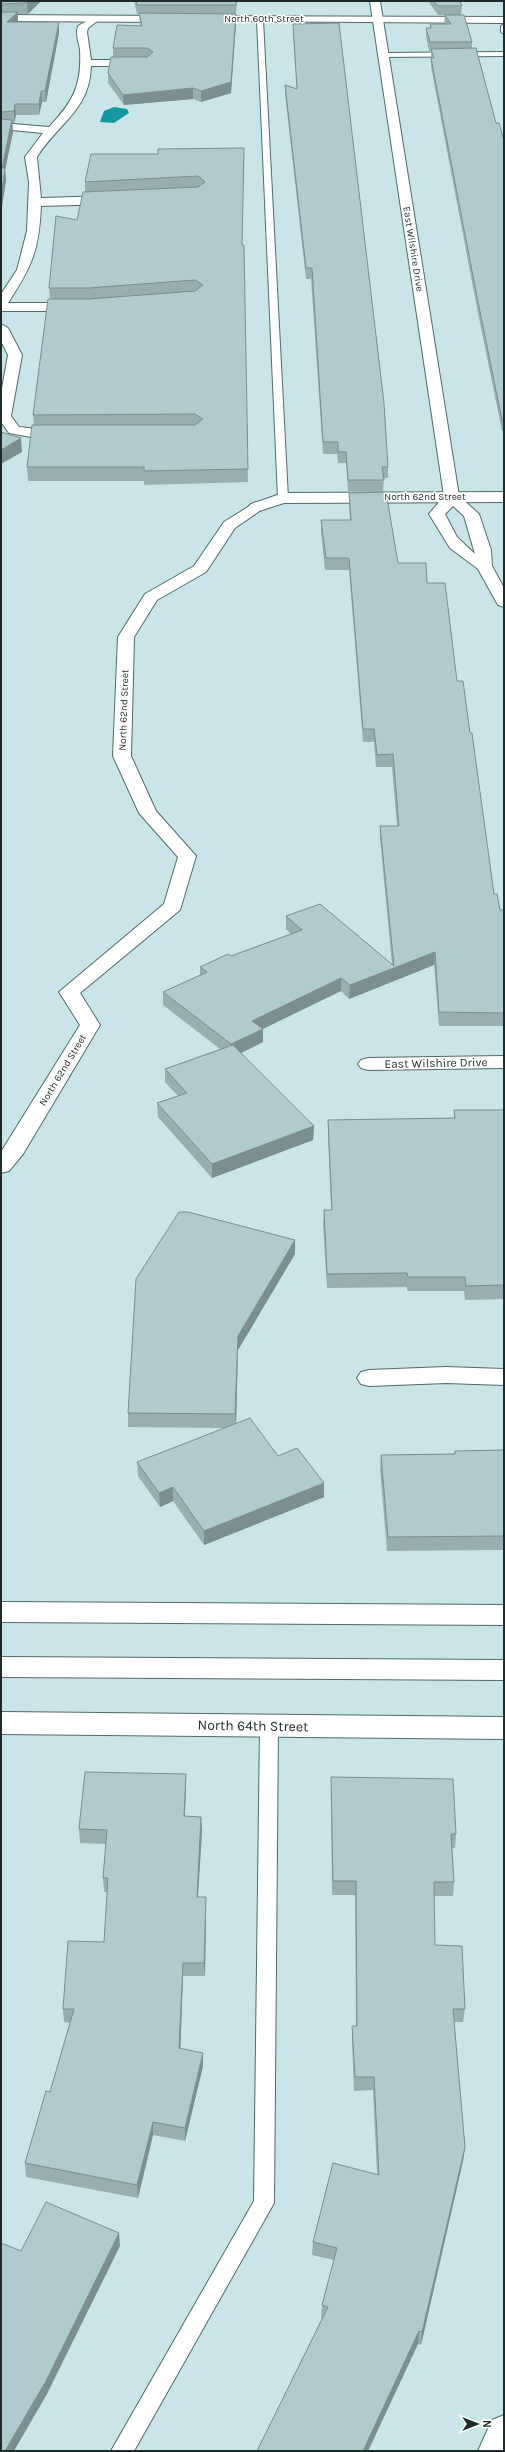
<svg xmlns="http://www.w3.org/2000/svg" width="505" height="2452" font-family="Karla,sans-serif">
  <rect width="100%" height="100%" fill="#cae5e7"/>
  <polygon fill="#1398a0" points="114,107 127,109 129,113 114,123 100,122 104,111"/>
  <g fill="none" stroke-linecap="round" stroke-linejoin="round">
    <g stroke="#516a6b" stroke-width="2">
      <g id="service">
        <polygon points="260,18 263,20 288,498 283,501 278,498 257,20"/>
        <polygon points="504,24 504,34 501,32 501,26"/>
        <polygon points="504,52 504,56 383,57 380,55 383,53"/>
        <polygon points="269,1719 275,1721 278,1726 274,2203 134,2451 111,2451 254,2201 260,1726 263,1721"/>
      </g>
    </g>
    <g stroke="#516a6b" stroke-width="2">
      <g id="minor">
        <path d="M370 1H380L459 496 479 514 491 550 492 566 504 588V607L498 605 478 569 450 548 429 514 444 496ZM453 506 464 516 475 554 457 537 445 514Z"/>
        <path d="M95 16 100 19 88 28 87 32 91 60H140L145 63 140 66H91C90 111 57 124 37 157L41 198 110 196 116 200 110 204 41 206C39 251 32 266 8 303H78L85 307 78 311H1V294L17 270 27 231 29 182 25 157 43 133 1 129V123L49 127C73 102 82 85 80 50 79 42 75 35 78 26Z"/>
        <polygon points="1,324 8,328 22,355 11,416 19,427 65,432 67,435 65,438 42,439 9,433 1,422 1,394 8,355 1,341"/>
        <polygon points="256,502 264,507 261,510 235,528 206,572 157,600 134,637 131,756 156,811 196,856 180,910 80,993 100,1025 23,1154 9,1171 1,1173 1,1152 80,1025 59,992 164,904 178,857 139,813 113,756 118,637 145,594 194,566 224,522"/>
        <polygon points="504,1056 504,1068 368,1070 361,1068 358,1064 361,1060 368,1058"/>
        <polygon points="446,1367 504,1369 504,1385 446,1383 369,1386 361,1384 357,1378 361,1372 369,1370"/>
        <polygon points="1,1712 504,1717 504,1739 1,1734"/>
        <polygon points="504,2415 504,2451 478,2451 492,2420"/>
      </g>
    </g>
    <g stroke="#516a6b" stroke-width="2">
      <g id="tertiary">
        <polygon points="1,15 170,16 175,19 170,22 1,21"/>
        <polygon points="206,16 504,17 504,23 202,21 201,19"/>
        <polygon points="504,492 504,502 284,503 256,512 248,507 251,504 283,493"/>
      </g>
    </g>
    <g stroke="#516a6b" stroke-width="2">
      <g id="secondary">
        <polygon points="1,1602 504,1605 504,1625 1,1622"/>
        <polygon points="1,1657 504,1660 504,1680 1,1677"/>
      </g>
    </g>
    <use href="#service" fill="#fff" fill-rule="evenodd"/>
    <use href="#minor" fill="#fff" fill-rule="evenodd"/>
    <use href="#tertiary" fill="#fff" fill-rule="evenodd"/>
    <use href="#secondary" fill="#fff" fill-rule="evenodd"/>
  </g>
  <g fill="#97afb0">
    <polygon points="1,1 41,1 28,14 18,14 18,22 59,22 59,33 46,102 42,102 39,115 16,115 14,123 12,123 13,132 5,170 6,180 1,213"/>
    <polygon points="134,1 237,1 236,14 236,23 231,93 201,102 193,99 124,105 108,83 108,73 113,57 113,48 140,26 139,14 137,14"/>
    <polygon points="428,1 460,1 462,6 461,15 472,42 472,48 496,123 504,141 504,431 502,431 478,313 431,67 431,51 429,51 426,37 426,28 430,28 430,24 444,24 445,15 438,15"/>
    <polygon points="293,24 388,467 388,478 384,478 383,491 348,491 346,463 338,463 337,454 323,454 311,279 306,279 285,94 285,85 297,89 293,33"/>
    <polygon points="244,160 242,245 248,482 144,485 144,481 28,481 27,467 34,425 33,415 50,299 49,288 77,220 85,192 85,182"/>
    <polygon points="349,493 398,563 427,583 457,681 470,733 494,894 500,910 504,910 504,1026 439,1026 434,965 349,999 341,991 263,1029 263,1042 241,1053 314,1126 313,1140 212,1178 158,1117 157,1103 178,1096 165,1082 165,1069 220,1049 163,1005 163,992 200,975 200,967 231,956 291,934 286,929 286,916 392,964 380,839 380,826 397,826 392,767 376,767 374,742 363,742 349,570 325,570 321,532 321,520 350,520 349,504"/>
    <polygon points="454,1110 504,1110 504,1299 465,1300 464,1291 407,1291 407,1287 327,1288 323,1224 324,1210 331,1210 328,1134 328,1120 454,1118"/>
    <polygon points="295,1240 295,1254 238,1350 236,1424 278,1456 324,1497 204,1545 173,1501 160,1507 138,1476 137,1462 226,1428 128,1427 128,1413"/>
    <polygon points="504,1450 504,1550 387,1551 380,1469 381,1455 454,1454 455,1451"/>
    <polygon points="331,1777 456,1834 455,1848 452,1848 454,1882 453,1896 434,1896 435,1945 465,2009 463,2022 454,2022 465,2147 463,2161 421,2345 418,2344 368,2451 257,2451 322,2319 321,2318 322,2305 334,2260 312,2255 313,2242 377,2174 373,2090 354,2091 352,2040 352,2026 356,2026 355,1895 332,1895 331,1791"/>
    <polygon points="186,1788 185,1816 201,1817 202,1831 198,1897 206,1897 206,1911 205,1976 183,1976 180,2049 203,2066 185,2141 153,2135 138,2198 26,2177 25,2163 50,2092 70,2023 64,2022 63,2009 104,1942 107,1892 104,1892 103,1878 106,1844 80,1843 79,1829"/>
  </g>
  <g fill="#7b8e90">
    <polygon points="29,1 41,1 28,14 27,3"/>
    <polygon points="18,12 18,23 7,22"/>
    <polygon points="236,14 236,23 231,93 201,102 201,91"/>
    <polygon points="59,22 59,33 46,102 45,91"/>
    <polygon points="193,88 193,99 124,105 123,95"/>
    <polygon points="41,91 42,102 39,115 39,104"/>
    <polygon points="15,104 16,115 14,123 14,111"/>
    <polygon points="12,120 13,132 5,170 6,180 1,213 2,168"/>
    <polygon points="21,438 22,452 1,464 1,450"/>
    <polygon points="435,952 434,965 349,999 350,985"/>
    <polygon points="341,978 341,991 252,1034 252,1021"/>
    <polygon points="263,1029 263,1042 231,1058 231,1044"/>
    <polygon points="314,1126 313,1140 212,1178 212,1164"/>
    <polygon points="295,1240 295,1254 238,1350 236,1428 235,1414 238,1336"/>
    <polygon points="324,1483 324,1497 204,1545 204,1531"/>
    <polygon points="173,1487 173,1501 160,1507 159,1493"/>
    <polygon points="186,1774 186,1788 184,1830 184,1816"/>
    <polygon points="201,1817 202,1831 197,1910 197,1897"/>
    <polygon points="206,1897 206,1911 205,1976 204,1963"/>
    <polygon points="183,1963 183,1976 180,2062 179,2048"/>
    <polygon points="203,2053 203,2066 185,2141 185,2128"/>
    <polygon points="153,2122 153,2135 138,2198 137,2185"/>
    <polygon points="465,2147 463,2161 421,2345 422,2332"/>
    <polygon points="119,2233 120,2246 47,2394 14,2451 5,2451"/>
    <polygon points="419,2331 418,2344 368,2451 363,2451"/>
  </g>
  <g fill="#b0cbcd" stroke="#7b8e90">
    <polygon points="1,1 29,1 27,3 1,4"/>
    <polygon points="136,1 236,1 236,5 137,5"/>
    <polygon points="434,1 460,1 462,6 438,6"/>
    <polygon points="1,12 18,12 7,22 59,22 45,91 41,91 39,104 15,104 14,111 1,112"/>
    <polygon points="139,13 236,14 231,82 201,91 193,88 123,95 108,73 111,57 147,57 153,52 147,48 113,48 117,25 142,26"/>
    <polygon points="445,15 464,15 472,42 430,42 426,28 431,28 430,24 451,24"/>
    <polygon points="339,23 384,403 388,467 382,467 384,480 348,480 346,452 338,452 338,442 323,442 312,268 306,268 285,85 297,89 293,24"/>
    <polygon points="476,48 496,123 499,123 504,141 504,420 502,420 478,302 431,58 434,58 431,49"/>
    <polygon points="1,119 12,120 2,168 5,168 1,197"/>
    <polygon points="244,148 242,245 244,245 248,469 144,471 144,467 27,467 32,425 195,425 203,419 195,414 33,415 48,299 89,299 195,291 203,285 195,280 88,288 49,288 56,216 77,220 83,192 198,187 205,182 198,176 85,182 91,154 158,154 158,149"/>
    <polygon points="1,432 21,438 1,450"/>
    <polygon points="386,492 398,563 426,563 427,583 445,583 457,681 463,681 470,733 472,733 494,894 497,894 500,910 504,910 504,1013 439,1012 435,952 350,985 341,978 252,1021 263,1029 231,1044 163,992 207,972 200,967 228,954 231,956 302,930 286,916 320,904 394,966 380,826 399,826 393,754 377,755 374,729 363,729 349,558 326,558 321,520 351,520 349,493"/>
    <polygon points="233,1045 314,1126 212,1164 157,1103 187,1093 165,1069"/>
    <polygon points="454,1110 504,1110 504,1285 466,1286 465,1277 408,1277 407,1273 327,1274 324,1210 332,1210 328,1120 455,1118"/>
    <polygon points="179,1212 188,1212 295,1240 238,1336 235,1414 128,1413 136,1279"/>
    <polygon points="250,1418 278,1456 297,1448 324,1483 204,1531 173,1487 159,1493 137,1462"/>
    <polygon points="504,1450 504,1536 388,1537 381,1455 455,1454 455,1451"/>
    <polygon points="85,1772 186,1774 184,1816 201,1817 197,1897 206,1897 204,1963 183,1963 179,2048 203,2053 185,2128 153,2122 137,2185 25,2163 46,2091 50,2092 74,2009 63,2009 68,1941 104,1942 108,1878 103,1878 107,1830 79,1829"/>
    <polygon points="331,1777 453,1779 456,1834 451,1834 454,1882 434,1882 435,1945 462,1946 465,2009 453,2009 465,2147 422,2332 419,2331 363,2451 257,2451 328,2307 322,2305 337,2248 313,2242 333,2163 379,2175 374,2077 355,2077 352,2026 357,2026 356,1881 333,1881"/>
    <polygon points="46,2202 119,2233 46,2381 5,2451 1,2451 1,2243 21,2251"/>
  </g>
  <g text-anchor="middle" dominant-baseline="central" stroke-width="3" stroke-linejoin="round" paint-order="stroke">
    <g font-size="10" fill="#1f2a2a" stroke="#fff">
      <text x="264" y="19">North 60th Street</text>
      <text transform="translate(413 249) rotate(81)">East Wilshire Drive</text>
      <text x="425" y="497">North 62nd Street</text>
      <text transform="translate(124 710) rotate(-88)">North 62nd Street</text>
      <text transform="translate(63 1070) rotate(-59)">North 62nd Street</text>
    </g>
    <g font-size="12" fill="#1f2a2a" stroke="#fff">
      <text transform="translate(436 1063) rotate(-1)">East Wilshire Drive</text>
    </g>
    <g font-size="14" fill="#1f2a2a" stroke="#fff">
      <text transform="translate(253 1726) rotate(1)">North 64th Street</text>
    </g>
  </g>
  <rect width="505" height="2452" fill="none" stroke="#1f2a2a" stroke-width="4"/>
  <g transform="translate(477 2424) rotate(90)" stroke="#ffffff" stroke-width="3" paint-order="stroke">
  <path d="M0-3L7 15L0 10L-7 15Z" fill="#1f2a2a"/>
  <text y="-6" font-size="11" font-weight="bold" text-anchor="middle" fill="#1f2a2a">N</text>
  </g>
</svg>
